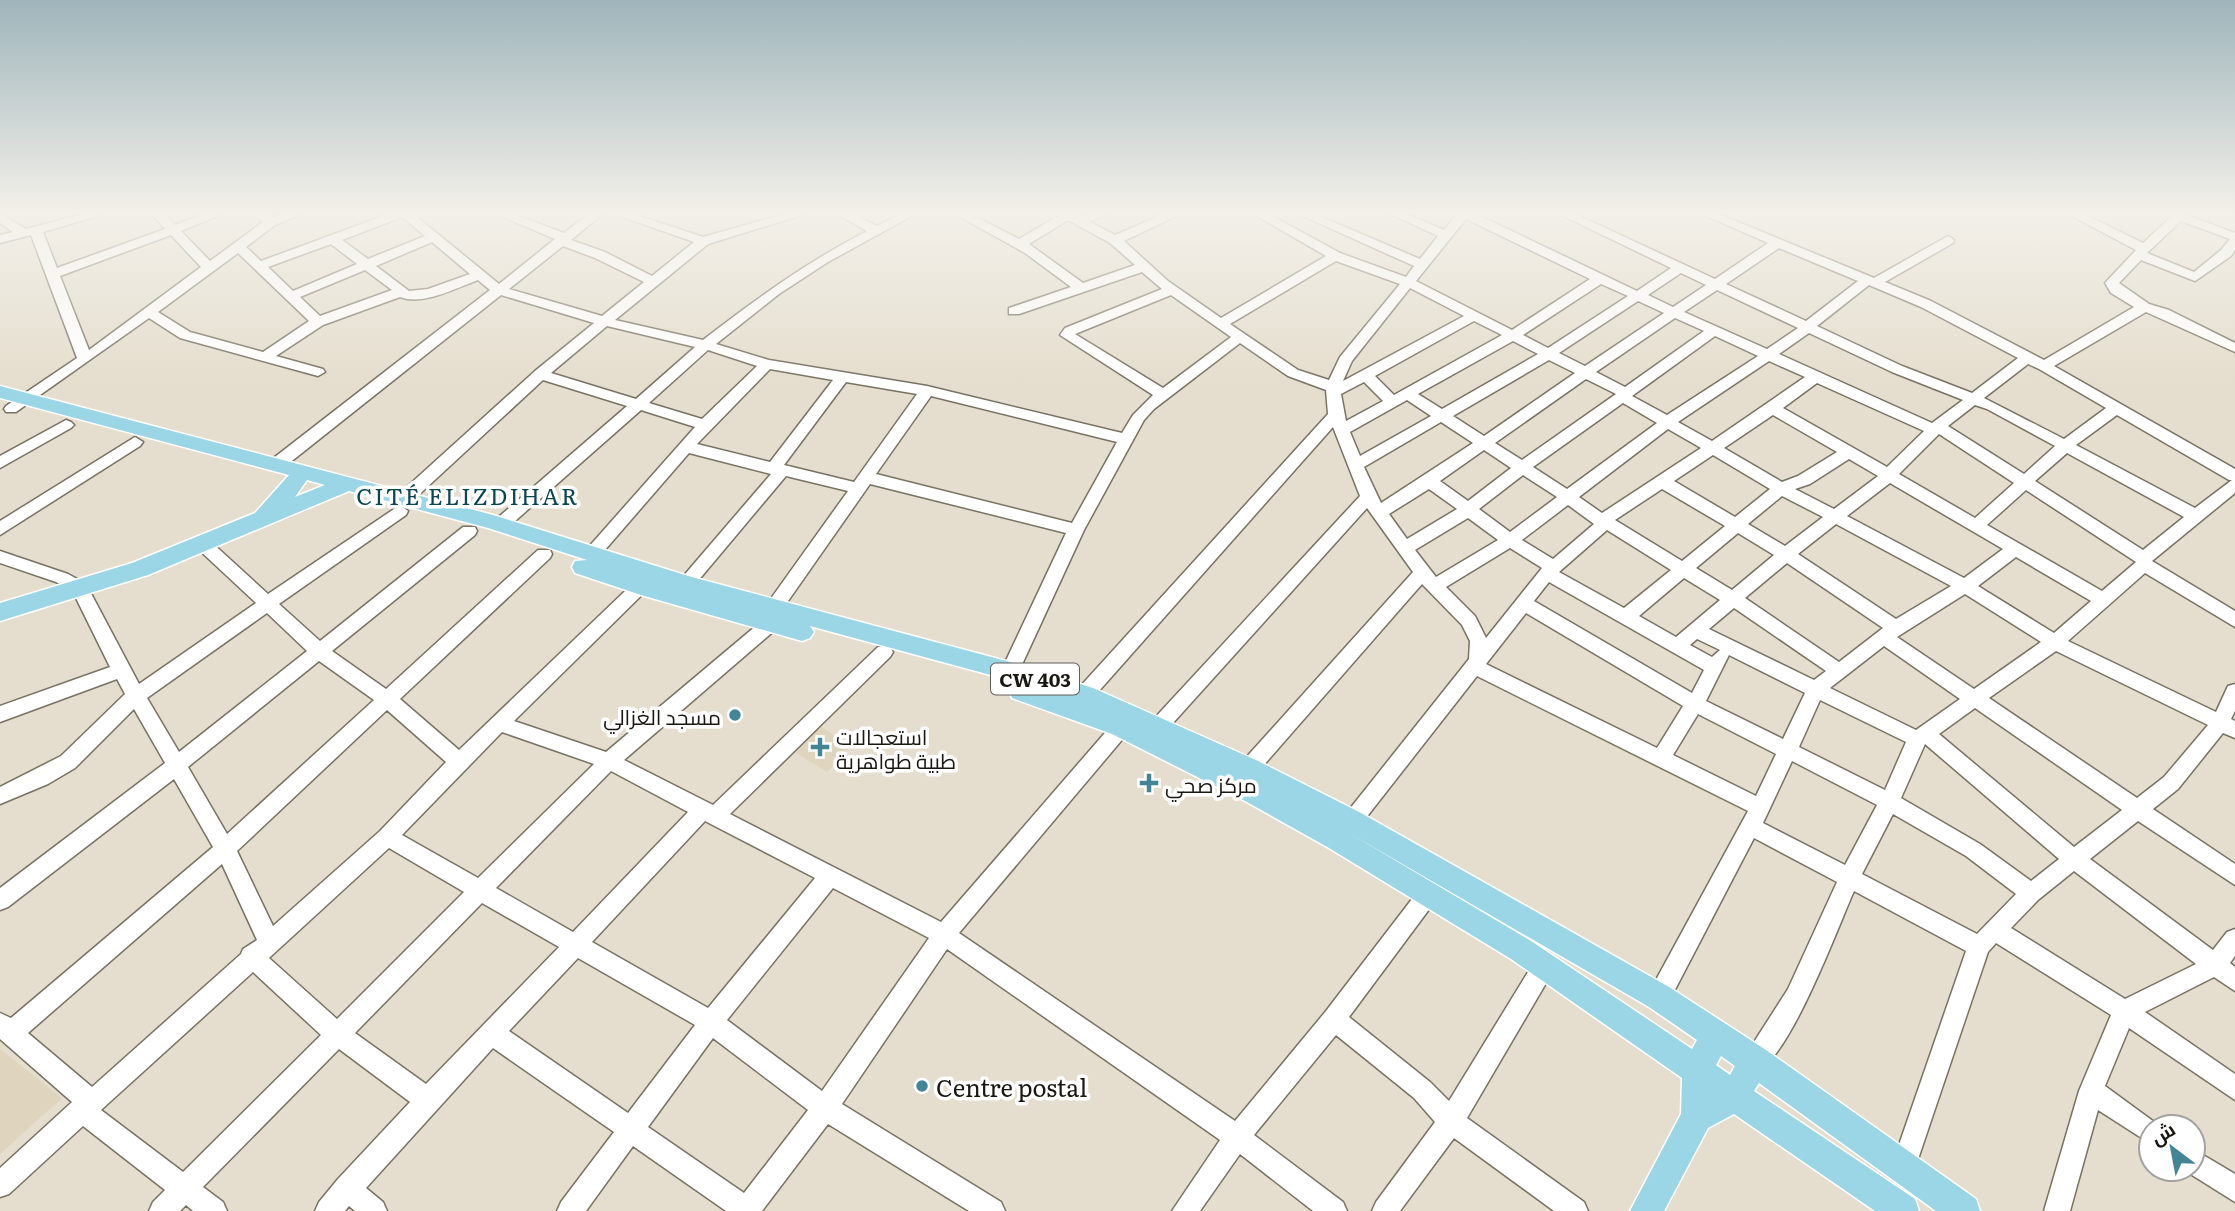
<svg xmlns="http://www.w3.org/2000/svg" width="2235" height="1211" font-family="Literata,Cairo,serif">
  <rect width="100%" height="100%" fill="#e5dece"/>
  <g fill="#dfd5be">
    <polygon points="815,723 851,746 827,772 788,748"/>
    <polygon points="0,1049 62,1098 0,1154"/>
  </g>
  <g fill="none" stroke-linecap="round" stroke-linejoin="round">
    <g stroke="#787263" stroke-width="3">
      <g id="minor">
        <path d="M91 212H111L43 232 57 268 165 229 150 212H163L175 225 210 212H227L181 231 210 261 263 222 249 212H264L272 217 288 212H306L275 225 246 247 261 261 394 212H411L499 284 555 239 491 212H508L564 233 591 212H605L571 240 605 252 652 276 694 242 609 212H627L703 237 792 212H812L708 244 615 320 703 340C756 299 807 262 867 231L833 212H849L877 226 904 212H919L828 262 779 294 716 344 769 360 927 386 1122 433 1133 415 1153 395 1060 335 1065 328 1162 289 1142 272 1019 314H1009V308L1071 287 1025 253 951 212H966L1019 239 1058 216 1055 212H1071L1081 217 1094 212H1111L1090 222 1115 235 1169 212H1185L1124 241 1168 281 1221 318 1326 256 1250 212H1265L1340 253 1406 277 1414 266 1294 212H1310L1420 259 1438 236 1386 212H1402L1444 230 1459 212H1472L1637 291 1671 268 1555 212H1571L1715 279 1768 243 1697 212H1714L1874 278 1948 236 1954 240 1953 243 1885 282 1931 301 2044 360 2134 307 2111 293 2105 283 2136 250 2064 212H2080L2143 243 2176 212H2189L2187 215 2235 233V250L2231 256 2195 281 2141 260 2119 283 2149 304 2169 310 2235 343V352L2146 312 2054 366 2235 469V493L2152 561 2235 611V627L2145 573 2068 641 2216 712 2228 686 2235 684V711L2231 719 2235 721V738L2223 733 2178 789 2153 809 2235 864V885L2138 821 2090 859 2213 950 2227 932 2235 929V956L2230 963 2235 967V991L2214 977 2145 1012 2235 1074V1100L2129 1028 2105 1086 2161 1127H2151V1144L2098 1110 2070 1211H2044L2079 1091 2111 1015 1996 943 1988 952 1912 1177 1903 1180 1894 1177 1891 1168 1966 951 1854 891C1837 929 1790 1058 1755 1073L1747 1069 1743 1061 1747 1053 1788 989 1837 882 1754 838 1667 1005 1659 1008 1651 1005 1648 997 1651 989 1748 811 1477 676 1351 837 1344 840 1337 837 1334 831 1337 825 1469 659 1470 641 1462 625 1422 584 1256 774 1249 776 1242 774 1239 768 1242 762 1413 572 1367 508 1164 733 1157 736 1150 733 1147 728 1150 723 1360 496 1333 427 1091 700 1084 702 1077 700 1075 695 1077 690 1328 414 1326 390 1288 376 1240 343 1154 409 1144 420 1084 530 1019 671 1016 676H1004L1001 671 1066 533 870 484 779 614H767L764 609 767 604 848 491 786 476 692 588H680L677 584 680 580 771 474 689 453 598 558H586L584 554 586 550 695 427 641 410 506 529H494L492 525 494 521 627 406 543 380 411 502H399L397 498 399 494 535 371 594 323 501 295 283 468H271L269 464 271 460 490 290 478 280C456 288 423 306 400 297L323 325 276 356 323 369 325 372 318 376 180 338 149 318 16 412H6L4 409 6 406 77 358 31 235 0 243V235L13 232 0 223V213L26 229ZM402 217 425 236 368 259 342 240ZM1466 219 1590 279 1512 330 1416 281ZM1068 220 1110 243 1135 265 1083 283 1029 244ZM2181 221 2230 239 2221 250 2194 272 2147 253ZM171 235 201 267 89 350 60 276ZM432 242 470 274 428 289 409 291 376 266ZM331 244 357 264 293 291 268 267ZM563 246 595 258 644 282 602 316 509 289ZM1779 248 1858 281 1806 321 1726 284ZM238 253 309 321 263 352 190 332 158 312ZM1336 261 1400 284 1340 357 1329 380 1298 370 1230 324ZM365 270 392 290 320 316 300 297ZM1681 273 1706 285 1673 307 1648 295ZM1601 284 1628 296 1548 348 1523 335ZM1869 285 1921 307 2018 358 1972 393 1902 366 1817 326ZM1410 288 1464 316 1343 381 1352 361ZM1717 290 1798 328 1767 349 1684 312ZM1171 295 1231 337 1163 388 1075 334ZM1638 301 1664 313 1585 366 1559 353ZM1675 318 1704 331 1625 387 1596 372ZM1474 321 1502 335 1394 395 1375 376ZM607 326 695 347 636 399 551 373ZM1809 333 1892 372 1963 400 1932 423 1779 354ZM1715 336 1758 356 1667 415 1632 396ZM1513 341 1538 354 1442 409 1418 394ZM708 350 757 366 702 419 649 403ZM1549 360 1575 373 1484 436 1453 416ZM1769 361 1805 377 1712 441 1678 422ZM2028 364 2039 369 2106 408 2064 439 1984 398ZM770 369 833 380 770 462 697 444ZM1586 379 1616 394 1522 460 1495 443ZM846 382 917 394 854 482 784 465ZM1364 382 1383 401 1346 421 1341 394ZM1817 383 1924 431 1887 467 1783 408ZM931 396 1117 442 1072 523 876 474ZM1407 400 1431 416 1360 456 1350 432ZM1623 403 1657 423 1567 489 1533 467ZM1975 405 1987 409 2055 446 2024 474 1948 426ZM1773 415 1837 452 1798 476 1782 482 1724 448ZM2117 415 2229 480H2232L2195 508 2076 445ZM1441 422 1473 443 1381 503 1364 467ZM1668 429 1701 448 1602 513 1579 497ZM1939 434 2014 483 1975 518 1899 474ZM1484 450 1511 468 1468 501 1440 481ZM2067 453 2184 517 2143 550 2035 481ZM1713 455 1770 489 1735 517 1674 481ZM1849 459 1878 476 1834 509 1795 489 1810 484ZM1523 475 1557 497 1510 532 1479 509ZM1890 483 2003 549 1964 578 1847 516ZM1429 489 1457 509 1407 539 1389 514ZM1662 489 1725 526 1682 561 1615 520ZM2026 490 2136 562 2102 591 1987 525ZM1782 496 1823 517 1785 546 1748 524ZM1568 505 1594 524 1553 559 1522 540ZM1468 518 1498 540 1436 577 1415 550ZM1836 524 1951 586 1896 619 1798 554ZM1607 530 1671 570 1624 608 1559 572ZM1738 533 1774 555 1732 590 1696 568ZM1510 548 1542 568 1486 638 1475 616 1446 587ZM2016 557 2091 601 2054 633 1978 586ZM1787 563 1883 628 1839 662 1745 598ZM1684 578 1720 600 1676 637 1639 616ZM1549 582 1704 670 1692 693 1534 601ZM1965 594 2041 642 1974 689 1897 637ZM1734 608 1737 610 1826 671 1814 680 1709 629ZM1526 613 1683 706 1657 748 1486 664ZM1697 639 1720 650 1712 657 1690 645ZM1884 646 1960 699 1916 730 1830 688ZM2056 651 2208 725 2164 777 2137 798 1989 698ZM1729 655 1805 693 1783 739 1706 701ZM1820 700 1906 742 1885 790 1799 747ZM1975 708 2122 810 2074 847 1939 734ZM1698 714 1776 754 1756 796 1673 755ZM1925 744 2059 859 2031 881 1980 844 1901 798ZM1792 761 1877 805 1845 865 1763 823ZM1893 814 1966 856 2016 894 1977 934 1862 874ZM2074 871 2196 964 2125 999 2011 928 2038 900Z"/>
        <polygon points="66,420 71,422 74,425 71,428 0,468 0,456"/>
        <polygon points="135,437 143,442 140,446 0,535 0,521"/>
        <path d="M400 505 408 511 406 515 279 604 320 641 463 527H475L477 531 475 535 332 651 386 689 538 550H550L552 554 550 558 400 699 459 750 645 572H657L660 576 657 580 514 721 606 752 763 620H775L778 625 775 630 624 760 713 805 878 647H890L893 652 890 657 730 814 941 922 1123 712 1130 709 1137 712 1139 717 1137 722 959 933 1235 1121 1326 1011 1422 886 1429 883 1436 886 1440 893 1436 900 1349 1017 1430 1082 1449 1101 1536 959 1544 956 1552 959 1555 966 1552 973 1467 1118 1584 1202 1588 1211H1554L1454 1138 1400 1211H1372L1376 1202 1435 1122 1414 1098 1336 1035 1254 1135 1343 1202 1347 1211H1313L1240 1154 1200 1211H1172L1220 1140 947 949 842 1104 1001 1202 1005 1211H969L828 1124 762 1211H726L633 1146 586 1211H557L561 1202 614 1132 493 1048 366 1188 383 1202 387 1211H355L349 1206 345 1211H315L319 1202 338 1179 410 1102 339 1049 203 1187 223 1202 227 1211H193L186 1205 180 1211H149L153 1202 165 1190 83 1126 9 1194 0 1197V1168L72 1102 0 1039V1013L11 1018 213 847 174 779 8 907 0 910V888L165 763 134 709 75 768 48 784 0 804V787L61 756 125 694 117 679 0 722V706L110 667 73 592 56 582 0 563V551L68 574 86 584 139 684 256 603 197 548 195 544 197 540H209L268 594ZM267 613 307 651 179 752 147 698ZM319 661 374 700 227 834 188 767ZM387 710 446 762 380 831 273 926 237 851ZM502 732 594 764 478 878 402 835ZM611 771 688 812 573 932 496 888ZM705 821 815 878 708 1008 592 942ZM389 848 464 892 337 1019 269 958ZM222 864 257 940 243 949 241 954 92 1087 28 1033ZM833 888 929 938 822 1091 727 1020ZM482 903 559 947 426 1084 355 1033ZM578 958 695 1025 628 1113 509 1031ZM253 972 321 1035 183 1172 101 1110ZM713 1038 808 1110 744 1193 648 1127Z"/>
        <polygon points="2193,1149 2235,1174 2235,1202 2184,1170 2193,1169"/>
      </g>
    </g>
    <g stroke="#fff" stroke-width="3">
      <path id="major" d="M0 386 493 515 688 576 1010 662 1093 688 1258 761 1361 813 1669 987 1766 1050 1976 1199 1980 1211H1936L1759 1083 1754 1091 1915 1199 1919 1211H1875L1734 1114 1708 1128 1664 1211H1630L1681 1114 1682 1078 1511 959 1329 848 1245 801 1112 734 1012 698 1009 691 1012 684 1017 683 1009 680 810 626 814 632 810 638 802 641 641 595 575 573 572 567 575 561 587 560 488 528 349 491 148 575 0 621V603L132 563 255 513 289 475 0 398ZM307 480 325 485 295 497ZM1349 833 1649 1007 1697 1040 1692 1049 1531 941ZM1721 1056 1735 1066 1730 1075 1716 1065Z"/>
    </g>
    <use href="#minor" fill="#fff" fill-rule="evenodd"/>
    <use href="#major" fill="#9ad6e5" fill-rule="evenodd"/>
  </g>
  <linearGradient id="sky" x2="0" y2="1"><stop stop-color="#9fb5bb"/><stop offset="0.56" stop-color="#f3f0e9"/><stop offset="1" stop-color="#f3f0e9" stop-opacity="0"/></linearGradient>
  <rect width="2235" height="381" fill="url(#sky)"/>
  <g fill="#438596" stroke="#fff" stroke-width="2.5">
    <circle cx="735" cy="715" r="7"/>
    <path d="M816.5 736.5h7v7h7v7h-7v7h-7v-7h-7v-7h7z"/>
    <path d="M1145.5 772.5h7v7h7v7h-7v7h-7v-7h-7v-7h7z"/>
    <circle cx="922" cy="1086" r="7"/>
  </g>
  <g text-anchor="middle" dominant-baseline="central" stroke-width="7" stroke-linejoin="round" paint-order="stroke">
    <rect fill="#fff" stroke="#5e5d58" stroke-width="2" x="991" y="663.5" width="88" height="31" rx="5"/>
    <g font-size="19" font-weight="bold" fill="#191711">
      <text x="1035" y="679">CW 403</text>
    </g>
    <g font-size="21" fill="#191711" stroke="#fff" text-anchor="start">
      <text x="721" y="715" text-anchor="end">مسجد الغزالي</text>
      <text x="836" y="735">استعجالات<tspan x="836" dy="24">طبية طواهرية</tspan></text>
      <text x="1165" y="783">مركز صحي</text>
    </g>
    <g font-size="23" letter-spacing="2" fill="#0a4552" stroke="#fff">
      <text x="468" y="495">CITÉ ELIZDIHAR</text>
    </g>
    <g font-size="24" fill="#191711" stroke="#fff" text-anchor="start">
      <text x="936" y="1086">Centre postal</text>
    </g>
  </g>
  <g transform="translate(2172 1148) rotate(328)"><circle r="33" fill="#ffffff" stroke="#a3a2a0" stroke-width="2"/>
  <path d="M0-5L12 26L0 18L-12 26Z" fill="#438596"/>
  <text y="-10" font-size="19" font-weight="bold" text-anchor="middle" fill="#191711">ش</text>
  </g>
</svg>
